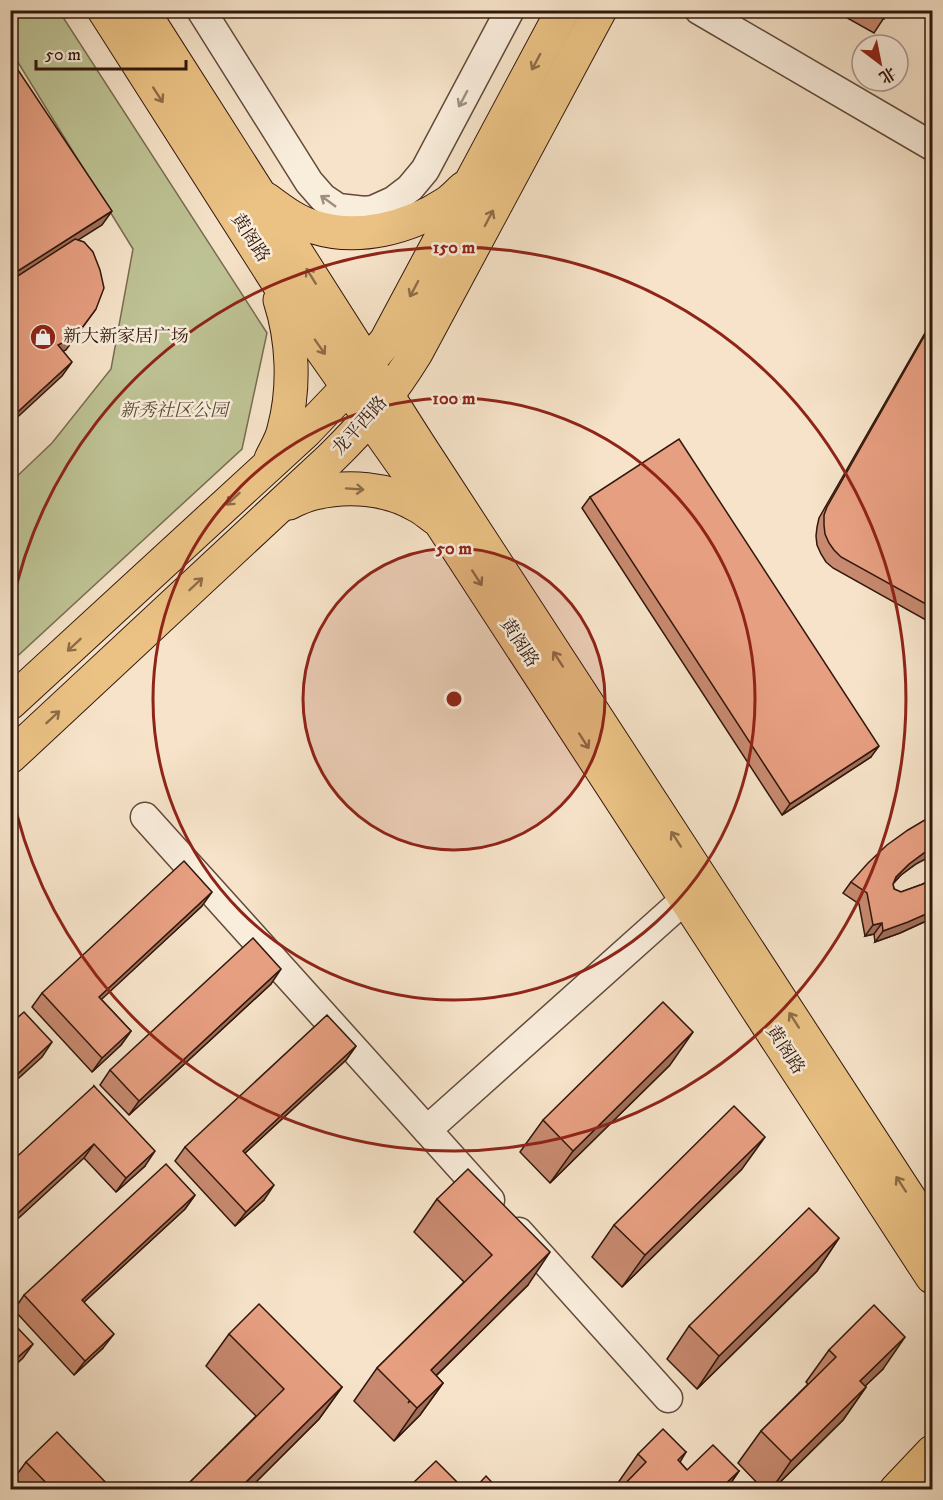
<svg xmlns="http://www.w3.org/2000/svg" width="943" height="1500" font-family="'IM FELL DW Pica','Noto Serif SC',serif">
  <rect width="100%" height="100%" fill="#f6e3c9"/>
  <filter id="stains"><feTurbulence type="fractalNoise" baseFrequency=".00333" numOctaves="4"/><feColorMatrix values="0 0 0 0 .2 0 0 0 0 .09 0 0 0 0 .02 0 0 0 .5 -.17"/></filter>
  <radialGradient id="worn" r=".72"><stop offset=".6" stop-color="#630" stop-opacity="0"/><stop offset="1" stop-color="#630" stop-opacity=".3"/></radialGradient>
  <polygon fill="#bec395" stroke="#786d50" stroke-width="1.5" points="11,11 59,11 267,333 242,449 11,662 11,482 52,443 111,369 133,249 11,51"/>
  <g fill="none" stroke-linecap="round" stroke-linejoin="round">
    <g stroke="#624a3b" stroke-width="31">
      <g id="minor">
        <polyline points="201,10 309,182 323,198 338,208 365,211 373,210 393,201 410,188 425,170 510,10"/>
        <polyline points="699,10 932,146"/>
        <polyline points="145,817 490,1200"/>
        <polyline points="427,1130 703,883"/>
        <polyline points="519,1232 668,1398"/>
      </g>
    </g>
    <g stroke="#31170c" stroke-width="35">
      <g id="major">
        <polyline points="104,10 312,336 405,468 932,1277"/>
        <polyline points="142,10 417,442 932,1233"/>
        <path d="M266 199C281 210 296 222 314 227 358 241 409 228 447 203 453 199 458 193 464 188"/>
        <path d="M271 459C275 450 282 440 284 429 295 388 293 340 280 300"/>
        <path d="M289 503C297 499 306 495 315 493 348 485 387 488 416 505 423 508 429 514 435 518"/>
        <polyline points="10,703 306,431 348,387 386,341 563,10"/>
        <path d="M10 757 330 459C365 425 391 394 416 353L600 10"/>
        <polyline points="896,1490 932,1452"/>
      </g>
    </g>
    <use href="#minor" stroke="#f9eddc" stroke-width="28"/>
    <use href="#major" stroke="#ebc284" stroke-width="33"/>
  </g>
  <g fill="#c7896f" stroke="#31170c" stroke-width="1.5">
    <polygon points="283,10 294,10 286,16"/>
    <polygon points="833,10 889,10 874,33"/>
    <polygon points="933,69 933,80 928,78"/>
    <polygon points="933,319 933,624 833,568 826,562 821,554 817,545 816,536 817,527 819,518"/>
    <polygon points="590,497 871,757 782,815 582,508"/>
    <polygon points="916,864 901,875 893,884 894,889 901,892 923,884 933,877 933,917 924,922 900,933 875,942 874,934 865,936 859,904 843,893 851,882"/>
    <polygon points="202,906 101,999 131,1031 121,1045 92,1072 32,1007 42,993"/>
    <polygon points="271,984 129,1115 100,1085 110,1070"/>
    <polygon points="933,1020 933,1031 927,1028"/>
    <polygon points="356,1046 346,1060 245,1153 264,1200 235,1226 175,1161 185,1147"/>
    <polygon points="670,1065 550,1183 520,1152 543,1120"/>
    <polygon points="94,1086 145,1166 116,1192 84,1158"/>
    <polygon points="742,1169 622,1287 592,1257 614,1225"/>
    <polygon points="195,1195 185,1209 84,1302 103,1348 74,1375 14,1310 24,1295"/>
    <polygon points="437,1199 528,1285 436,1376 443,1383 420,1415 394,1441 354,1401 377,1368 464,1282 414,1232"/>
    <polygon points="839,1238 817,1271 697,1389 667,1359 689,1326"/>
    <polygon points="229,1334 342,1387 319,1419 248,1490 182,1490 256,1416 206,1366"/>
    <polygon points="829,1350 883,1369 865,1386 866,1387 843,1420 772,1490 764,1490 738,1463 761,1431 808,1384 806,1382"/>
    <polygon points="686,1452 680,1462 687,1470 739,1471 726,1490 613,1490 638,1454"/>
    <polygon points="26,1462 113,1490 10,1490 10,1484"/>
    <polygon points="459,1484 455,1490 408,1490 411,1485"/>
  </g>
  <g fill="#a26f5a" stroke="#31170c" stroke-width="1.5">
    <polygon points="112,211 102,225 10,283 10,276"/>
    <polygon points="96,309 66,350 48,359 58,345"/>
    <polygon points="72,362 62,376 10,424 10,419"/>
    <polygon points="879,746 871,757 782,815 790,804"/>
    <polygon points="933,848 933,855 916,864 901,875 888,888 896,877 909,864 924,853"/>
    <polygon points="212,892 202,906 89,1011 99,997"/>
    <polygon points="933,911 933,917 924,922 900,933 875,942 883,931"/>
    <polygon points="882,923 874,934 865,936 873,925"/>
    <polygon points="281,969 271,984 129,1115 139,1101"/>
    <polygon points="131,1031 121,1045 92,1072 102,1058"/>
    <polygon points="693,1032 670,1065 550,1183 573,1151"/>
    <polygon points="52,1042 42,1057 10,1086 10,1081"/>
    <polygon points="356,1046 346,1060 232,1165 243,1151"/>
    <polygon points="765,1137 742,1169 622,1287 645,1255"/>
    <polygon points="94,1144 84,1158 10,1226 10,1220"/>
    <polygon points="155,1151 145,1166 116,1192 126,1178"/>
    <polygon points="274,1185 264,1200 235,1226 246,1212"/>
    <polygon points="195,1195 185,1209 71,1314 82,1300"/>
    <polygon points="839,1238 817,1271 697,1389 719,1356"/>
    <polygon points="550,1252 528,1285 408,1403 431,1370"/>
    <polygon points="114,1334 103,1348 74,1375 85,1361"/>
    <polygon points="905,1337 883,1369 837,1413 860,1381"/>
    <polygon points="33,1344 23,1358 10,1370 10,1364"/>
    <polygon points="443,1383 420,1415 394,1441 417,1408"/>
    <polygon points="342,1387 319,1419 248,1490 238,1490"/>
    <polygon points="866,1387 843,1420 772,1490 771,1490 791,1461"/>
    <polygon points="739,1471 726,1490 719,1490"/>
  </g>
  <g fill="#e79f81" stroke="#31170c" stroke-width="1.5">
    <polygon points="869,10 889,10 884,19"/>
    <polygon points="10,58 112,211 10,276"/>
    <polygon points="75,239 84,242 93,252 100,270 104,288 96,309 76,336 58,345 72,362 10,419 10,281"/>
    <polygon points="933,321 933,608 841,557 834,550 829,543 825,534 824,525 824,515 827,507"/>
    <polygon points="679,439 879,746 790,804 590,497"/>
    <polygon points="933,815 933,848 924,853 909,864 896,877 893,884 894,889 901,892 923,884 933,877 933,911 908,922 883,931 882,923 873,925 867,893 851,882 868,863 887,845 908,830"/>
    <polygon points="184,861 212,892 99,997 131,1031 102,1058 42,993"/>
    <polygon points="253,938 281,969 139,1101 110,1070"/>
    <polygon points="663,1002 693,1032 573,1151 543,1120"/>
    <polygon points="24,1012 52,1042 10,1081 10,1024"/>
    <polygon points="327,1015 356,1046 243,1151 274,1185 246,1212 185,1147"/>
    <polygon points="94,1086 155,1151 126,1178 94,1144 10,1220 10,1163"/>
    <polygon points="734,1106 765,1137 645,1255 614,1225"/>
    <polygon points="166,1164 195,1195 82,1300 114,1334 85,1361 24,1295"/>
    <polygon points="468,1169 550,1252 431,1370 443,1383 417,1408 377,1368 492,1255 437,1199"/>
    <polygon points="809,1208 839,1238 719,1356 689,1326"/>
    <polygon points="259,1304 342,1387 238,1490 182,1490 284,1389 229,1334"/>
    <polygon points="874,1305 905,1337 860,1381 866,1387 791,1461 761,1431 836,1357 829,1350"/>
    <polygon points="10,1320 33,1344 10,1364"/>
    <polygon points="663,1429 686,1452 678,1460 687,1470 713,1445 739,1471 719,1490 619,1490 646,1462 638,1454"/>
    <polygon points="57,1432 113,1490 53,1490 26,1462"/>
    <polygon points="436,1461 459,1484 453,1490 415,1490 411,1485"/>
    <polygon points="486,1476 499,1490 473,1490"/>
  </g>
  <defs><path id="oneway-shaft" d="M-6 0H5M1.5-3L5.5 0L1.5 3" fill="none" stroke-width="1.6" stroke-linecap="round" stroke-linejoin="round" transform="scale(1.5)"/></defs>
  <g stroke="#8e6c48">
    <use href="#oneway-shaft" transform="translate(536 62) rotate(118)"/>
    <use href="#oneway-shaft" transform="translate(158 95) rotate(57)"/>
    <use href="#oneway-shaft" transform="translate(489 218) rotate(-62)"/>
    <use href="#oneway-shaft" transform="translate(311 276) rotate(-122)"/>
    <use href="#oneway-shaft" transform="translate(414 289) rotate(118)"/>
    <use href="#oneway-shaft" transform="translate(320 347) rotate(55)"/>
    <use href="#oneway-shaft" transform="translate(355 489) rotate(4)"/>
    <use href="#oneway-shaft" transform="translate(233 499) rotate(137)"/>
    <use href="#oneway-shaft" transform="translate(477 578) rotate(57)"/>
    <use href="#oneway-shaft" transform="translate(196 584) rotate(-43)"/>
    <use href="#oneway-shaft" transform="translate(74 645) rotate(137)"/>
    <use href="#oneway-shaft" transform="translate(558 659) rotate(-123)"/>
    <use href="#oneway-shaft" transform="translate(53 717) rotate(-43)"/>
    <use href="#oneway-shaft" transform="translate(584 741) rotate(57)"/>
    <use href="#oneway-shaft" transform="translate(676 839) rotate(-123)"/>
    <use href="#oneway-shaft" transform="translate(794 1020) rotate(-123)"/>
    <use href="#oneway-shaft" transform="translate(901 1184) rotate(-123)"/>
  </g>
  <g stroke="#9f8d7e">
    <use href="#oneway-shaft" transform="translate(463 99) rotate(118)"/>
    <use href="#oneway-shaft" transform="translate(328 201) rotate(-144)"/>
  </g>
  <circle cx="454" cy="699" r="151" fill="#8f2418" fill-opacity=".12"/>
  <g fill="none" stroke="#8f2418" stroke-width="3">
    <circle cx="454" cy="699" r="151"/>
    <circle cx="454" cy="699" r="301"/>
    <path d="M11 609A452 452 0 1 1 11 789"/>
  </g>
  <defs>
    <g id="shop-disc" transform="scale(1.35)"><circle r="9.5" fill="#8f2418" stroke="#f9eddc"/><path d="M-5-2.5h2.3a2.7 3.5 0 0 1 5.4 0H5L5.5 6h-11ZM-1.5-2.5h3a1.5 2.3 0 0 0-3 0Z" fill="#fff"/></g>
  </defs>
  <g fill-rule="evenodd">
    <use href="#shop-disc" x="43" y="337"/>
  </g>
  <g text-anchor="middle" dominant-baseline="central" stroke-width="5" stroke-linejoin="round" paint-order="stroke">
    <g font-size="18" fill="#31170c" stroke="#f9eddc">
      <text transform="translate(250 238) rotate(57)">黄阁路</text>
      <text transform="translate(360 426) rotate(-48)">龙平西路</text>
      <text transform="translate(519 643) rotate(57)">黄阁路</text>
      <text transform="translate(785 1050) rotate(57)">黄阁路</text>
    </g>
    <g font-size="18" fill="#31170c" stroke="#f9eddc" text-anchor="start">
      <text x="63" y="337">新大新家居广场</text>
    </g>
    <g font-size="18" font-style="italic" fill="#5b4b35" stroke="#f9eddc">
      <text x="174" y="411">新秀社区公园</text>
    </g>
  </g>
  <circle cx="454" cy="699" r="9" fill="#8f2418" stroke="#f9eddc" stroke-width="3"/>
  <g font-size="18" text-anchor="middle" font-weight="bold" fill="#8f2418" stroke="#f9eddc" stroke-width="5" stroke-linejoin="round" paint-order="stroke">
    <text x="454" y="253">150 m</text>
    <text x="454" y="404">100 m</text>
    <text x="454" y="554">50 m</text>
  </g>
  <rect width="943" height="1500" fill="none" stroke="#f6e3c9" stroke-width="36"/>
  <rect x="12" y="12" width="919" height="1476" fill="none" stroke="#31170c" stroke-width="3"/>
  <rect x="18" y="18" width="907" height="1464" fill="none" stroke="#31170c" stroke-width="1.5"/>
  <g transform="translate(880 63) rotate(148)"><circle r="28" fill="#f9eddc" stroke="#a99789" stroke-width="1.5"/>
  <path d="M0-4.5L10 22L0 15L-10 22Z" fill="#8f2418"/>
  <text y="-9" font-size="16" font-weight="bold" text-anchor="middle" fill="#31170c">北</text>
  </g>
  <path d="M36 60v9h150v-9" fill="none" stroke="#31170c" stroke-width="3"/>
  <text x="45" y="60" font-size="18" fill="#31170c" stroke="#f9eddc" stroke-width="4.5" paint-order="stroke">50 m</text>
  <rect width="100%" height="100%" filter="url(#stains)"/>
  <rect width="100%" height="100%" fill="url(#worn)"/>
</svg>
